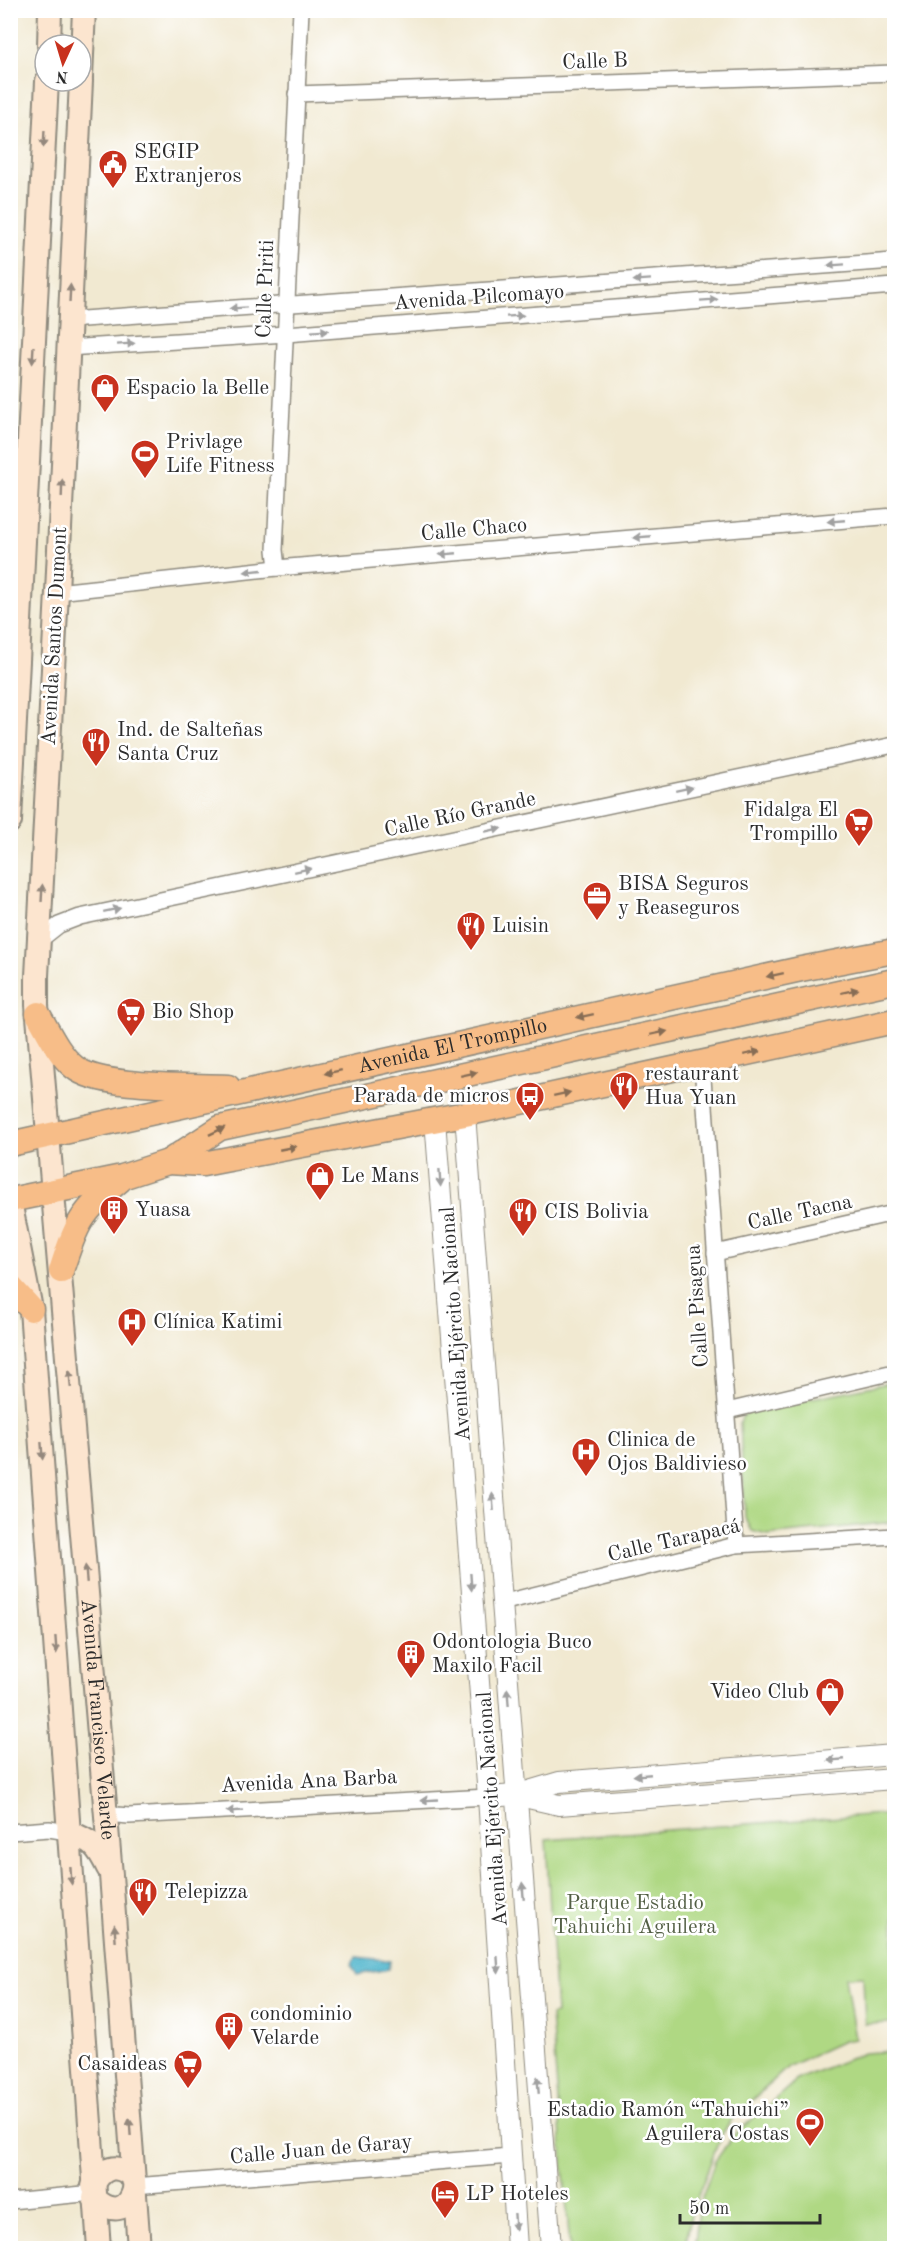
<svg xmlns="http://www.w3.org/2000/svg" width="905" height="2259" font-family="'Old Standard TT',serif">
  <rect width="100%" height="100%" fill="#fff"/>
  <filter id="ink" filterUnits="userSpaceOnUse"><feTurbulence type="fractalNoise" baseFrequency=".0167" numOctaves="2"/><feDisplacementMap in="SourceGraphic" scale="12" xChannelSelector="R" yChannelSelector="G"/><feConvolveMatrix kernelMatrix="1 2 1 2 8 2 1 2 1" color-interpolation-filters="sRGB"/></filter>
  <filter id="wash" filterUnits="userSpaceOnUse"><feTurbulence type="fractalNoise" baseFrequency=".008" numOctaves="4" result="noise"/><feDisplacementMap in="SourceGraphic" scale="24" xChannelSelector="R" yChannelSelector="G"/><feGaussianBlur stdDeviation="1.35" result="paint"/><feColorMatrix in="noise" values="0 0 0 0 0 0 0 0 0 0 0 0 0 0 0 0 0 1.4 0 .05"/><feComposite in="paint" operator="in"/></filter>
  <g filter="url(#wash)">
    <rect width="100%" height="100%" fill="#f1e9d1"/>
    <g fill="#afd883" stroke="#6d8257" stroke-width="1.5">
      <polygon points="894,1382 894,1522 767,1535 752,1531 745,1517 740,1423 743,1415 751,1410"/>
      <polygon points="894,1813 894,2023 865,2024 863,1976 845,1977 855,2039 843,2041 789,2066 730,2121 720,2138 691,2214 685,2248 570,2248 551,2015 556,2014 546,1839"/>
      <polygon points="894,2051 894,2248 694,2248 700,2204 715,2161 734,2135 798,2079 864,2053"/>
    </g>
    <polygon fill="#4cb3cb" stroke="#3c6f7b" stroke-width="1.5" points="356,1957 386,1960 390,1961 388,1969 357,1975 352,1966 353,1961"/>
  </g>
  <g filter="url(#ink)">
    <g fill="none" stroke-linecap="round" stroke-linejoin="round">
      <g stroke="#8e8a7e" stroke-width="18">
        <g id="minor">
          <polyline points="296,94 894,73"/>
          <polyline points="69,320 894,261"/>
          <polyline points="67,348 286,334 894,286"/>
          <polyline points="277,568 275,550 301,10"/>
          <polyline points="57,592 277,568 894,516"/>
          <polyline points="40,940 59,925 80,917 894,745"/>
          <polyline points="702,1064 736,1545"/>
          <polyline points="715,1253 894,1213"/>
          <polyline points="727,1411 894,1372"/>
          <polyline points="501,1603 736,1545 894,1536"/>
          <polyline points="106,1810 117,1815 129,1816 488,1797"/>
          <polyline points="10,1832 49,1829 68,1832"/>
          <polyline points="134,2186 511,2156"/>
          <polyline points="10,2201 94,2193"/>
        </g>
      </g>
      <g stroke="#8e8a7e" stroke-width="22">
        <g id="tertiary">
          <polyline points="465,1114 551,2248"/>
          <polyline points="435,1120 488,1797 517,2248"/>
          <polyline points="515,1795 559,1805 894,1779"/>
          <polyline points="488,1797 515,1795 559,1782 894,1755"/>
        </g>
      </g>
      <g stroke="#8e8a7e" stroke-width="26">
        <g id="secondary">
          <polyline points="49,45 50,10"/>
          <polyline points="81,77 84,10"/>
          <path id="s1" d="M81 81 57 592 37 976V1005L111 1875 139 2248"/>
          <polyline points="10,821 47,81"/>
          <polyline points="10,1201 31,1309 99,2248"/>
          <path d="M68 1832C92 1841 97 1845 108 1868"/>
          <path d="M93 2186C102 2167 118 2162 133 2178"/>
          <path d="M94 2198C111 2213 127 2213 134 2190"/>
        </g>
      </g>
      <g stroke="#8e8a7e" stroke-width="27">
        <g id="primary">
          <path d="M38 1014C48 1031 58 1054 74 1067 99 1089 193 1085 228 1087"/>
          <path id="s2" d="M10 1144 801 969 894 951"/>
          <polyline points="168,1162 203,1164 465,1114 894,1021"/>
          <polyline points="10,1200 122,1177 168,1162 220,1128 894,981"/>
          <path d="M61 1271C76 1224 81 1212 120 1180"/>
          <polyline points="10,1286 31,1309"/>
        </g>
      </g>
      <use href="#minor" stroke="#fff" stroke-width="15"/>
      <use href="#tertiary" stroke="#fff" stroke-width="20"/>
      <use href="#secondary" stroke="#fce5cf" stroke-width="22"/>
      <use href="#primary" stroke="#f7bd88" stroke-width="24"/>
    </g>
    <defs><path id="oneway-solid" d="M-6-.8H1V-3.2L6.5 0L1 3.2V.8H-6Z" transform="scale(1.5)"/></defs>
    <g fill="#94887d">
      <use href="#oneway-solid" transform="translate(44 139) rotate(93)"/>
      <use href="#oneway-solid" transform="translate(70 293) rotate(-87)"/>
      <use href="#oneway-solid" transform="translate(33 355) rotate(93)"/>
      <use href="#oneway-solid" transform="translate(62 488) rotate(-88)"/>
      <use href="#oneway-solid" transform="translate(42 893) rotate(-87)"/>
      <use href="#oneway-solid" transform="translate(70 1379) rotate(-95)"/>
      <use href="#oneway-solid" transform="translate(42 1451) rotate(86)"/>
      <use href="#oneway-solid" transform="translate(86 1574) rotate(-95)"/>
      <use href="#oneway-solid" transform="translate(56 1645) rotate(86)"/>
      <use href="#oneway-solid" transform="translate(71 1876) rotate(86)"/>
      <use href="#oneway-solid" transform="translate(115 1933) rotate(-94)"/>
      <use href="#oneway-solid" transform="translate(130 2127) rotate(-94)"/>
    </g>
    <g fill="#a0a0a0">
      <use href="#oneway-solid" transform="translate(836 265) rotate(176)"/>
      <use href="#oneway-solid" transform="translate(642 280) rotate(176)"/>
      <use href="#oneway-solid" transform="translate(709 300) rotate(-4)"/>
      <use href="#oneway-solid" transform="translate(238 308) rotate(176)"/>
      <use href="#oneway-solid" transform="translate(515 316) rotate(-4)"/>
      <use href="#oneway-solid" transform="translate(320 331) rotate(-4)"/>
      <use href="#oneway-solid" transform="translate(126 344) rotate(-4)"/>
      <use href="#oneway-solid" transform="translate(836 521) rotate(175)"/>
      <use href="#oneway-solid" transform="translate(642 537) rotate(175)"/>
      <use href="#oneway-solid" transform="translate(448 554) rotate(175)"/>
      <use href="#oneway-solid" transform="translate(253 571) rotate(174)"/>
      <use href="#oneway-solid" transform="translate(684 789) rotate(-12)"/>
      <use href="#oneway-solid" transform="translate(493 830) rotate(-12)"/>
      <use href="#oneway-solid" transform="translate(303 870) rotate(-12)"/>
      <use href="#oneway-solid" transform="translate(112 910) rotate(-12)"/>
      <use href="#oneway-solid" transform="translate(440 1178) rotate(86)"/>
      <use href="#oneway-solid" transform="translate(493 1502) rotate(-94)"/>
      <use href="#oneway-solid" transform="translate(471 1582) rotate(86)"/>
      <use href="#oneway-solid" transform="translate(508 1697) rotate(-94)"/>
      <use href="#oneway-solid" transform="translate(836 1760) rotate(175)"/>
      <use href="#oneway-solid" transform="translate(642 1775) rotate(175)"/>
      <use href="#oneway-solid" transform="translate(429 1800) rotate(177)"/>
      <use href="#oneway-solid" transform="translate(235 1811) rotate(177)"/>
      <use href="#oneway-solid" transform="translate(523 1891) rotate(-95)"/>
      <use href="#oneway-solid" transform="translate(498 1965) rotate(86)"/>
      <use href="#oneway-solid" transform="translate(538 2085) rotate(-95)"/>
      <use href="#oneway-solid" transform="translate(515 2222) rotate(86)"/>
    </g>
    <g fill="#876d55">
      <use href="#oneway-solid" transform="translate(775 975) rotate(168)"/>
      <use href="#oneway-solid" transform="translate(850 991) rotate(-12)"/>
      <use href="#oneway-solid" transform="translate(585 1016) rotate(168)"/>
      <use href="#oneway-solid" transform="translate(659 1033) rotate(-12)"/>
      <use href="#oneway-solid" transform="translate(752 1053) rotate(-12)"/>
      <use href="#oneway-solid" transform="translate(333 1072) rotate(168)"/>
      <use href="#oneway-solid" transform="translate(469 1074) rotate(-12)"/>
      <use href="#oneway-solid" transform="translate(562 1094) rotate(-12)"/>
      <use href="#oneway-solid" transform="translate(217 1131) rotate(-26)"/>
      <use href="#oneway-solid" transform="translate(288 1148) rotate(-11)"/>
    </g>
  </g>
  <defs>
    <g id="civic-pin" transform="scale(1.5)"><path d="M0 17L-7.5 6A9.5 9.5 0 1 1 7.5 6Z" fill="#c8321e" stroke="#fff"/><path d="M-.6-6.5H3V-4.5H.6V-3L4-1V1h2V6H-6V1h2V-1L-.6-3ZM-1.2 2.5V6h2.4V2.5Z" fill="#fff"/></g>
    <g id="shop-pin" transform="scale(1.5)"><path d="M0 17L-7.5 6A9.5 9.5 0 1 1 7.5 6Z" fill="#c8321e" stroke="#fff"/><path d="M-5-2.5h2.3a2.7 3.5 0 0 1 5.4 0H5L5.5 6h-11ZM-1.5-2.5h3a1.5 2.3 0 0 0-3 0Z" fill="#fff"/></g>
    <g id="stadium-pin" transform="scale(1.5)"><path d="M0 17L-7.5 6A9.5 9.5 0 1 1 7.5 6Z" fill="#c8321e" stroke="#fff"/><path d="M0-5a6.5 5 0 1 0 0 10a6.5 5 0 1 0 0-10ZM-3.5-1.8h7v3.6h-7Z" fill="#fff"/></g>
    <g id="restaurant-pin" transform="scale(1.5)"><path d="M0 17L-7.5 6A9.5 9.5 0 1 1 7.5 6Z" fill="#c8321e" stroke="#fff"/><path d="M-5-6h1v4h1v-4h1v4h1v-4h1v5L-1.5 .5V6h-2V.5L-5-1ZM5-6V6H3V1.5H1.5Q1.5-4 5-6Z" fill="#fff"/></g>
    <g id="supermarket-pin" transform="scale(1.5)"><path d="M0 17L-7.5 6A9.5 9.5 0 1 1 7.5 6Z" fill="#c8321e" stroke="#fff"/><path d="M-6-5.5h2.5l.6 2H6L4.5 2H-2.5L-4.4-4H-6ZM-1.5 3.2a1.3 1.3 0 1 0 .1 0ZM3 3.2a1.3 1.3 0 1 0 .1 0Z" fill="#fff"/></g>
    <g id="office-pin" transform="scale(1.5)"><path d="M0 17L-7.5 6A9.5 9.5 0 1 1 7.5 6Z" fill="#c8321e" stroke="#fff"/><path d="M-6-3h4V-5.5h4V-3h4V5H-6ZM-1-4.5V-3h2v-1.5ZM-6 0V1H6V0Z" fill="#fff"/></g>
    <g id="bus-pin" transform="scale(1.5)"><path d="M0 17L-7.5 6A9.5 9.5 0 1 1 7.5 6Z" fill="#c8321e" stroke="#fff"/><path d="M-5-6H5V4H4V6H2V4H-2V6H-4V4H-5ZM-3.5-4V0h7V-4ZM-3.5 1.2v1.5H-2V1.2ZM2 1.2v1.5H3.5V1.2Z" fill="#fff"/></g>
    <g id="building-pin" transform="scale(1.5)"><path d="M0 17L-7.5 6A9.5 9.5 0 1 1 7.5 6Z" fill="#c8321e" stroke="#fff"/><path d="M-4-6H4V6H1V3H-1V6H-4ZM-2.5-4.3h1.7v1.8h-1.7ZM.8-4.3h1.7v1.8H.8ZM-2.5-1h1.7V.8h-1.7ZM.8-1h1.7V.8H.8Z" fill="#fff"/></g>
    <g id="hospital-pin" transform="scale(1.5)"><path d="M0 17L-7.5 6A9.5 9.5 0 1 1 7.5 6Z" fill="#c8321e" stroke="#fff"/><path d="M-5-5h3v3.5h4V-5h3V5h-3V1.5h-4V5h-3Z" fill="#fff"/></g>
    <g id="hotel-pin" transform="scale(1.5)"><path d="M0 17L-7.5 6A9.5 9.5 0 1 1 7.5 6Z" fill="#c8321e" stroke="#fff"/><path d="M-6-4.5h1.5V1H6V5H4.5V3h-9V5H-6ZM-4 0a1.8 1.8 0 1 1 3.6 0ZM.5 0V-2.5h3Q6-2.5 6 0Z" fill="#fff"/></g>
  </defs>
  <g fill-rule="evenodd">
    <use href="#civic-pin" x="113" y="164"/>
    <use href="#shop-pin" x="105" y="388"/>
    <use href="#stadium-pin" x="145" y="454"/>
    <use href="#restaurant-pin" x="96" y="742"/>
    <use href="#supermarket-pin" x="859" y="822"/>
    <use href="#office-pin" x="597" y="896"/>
    <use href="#restaurant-pin" x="471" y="926"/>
    <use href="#supermarket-pin" x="131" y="1012"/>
    <use href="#restaurant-pin" x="624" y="1086"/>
    <use href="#bus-pin" x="530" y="1096"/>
    <use href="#shop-pin" x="320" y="1176"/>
    <use href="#building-pin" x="114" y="1210"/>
    <use href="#restaurant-pin" x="523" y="1212"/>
    <use href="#hospital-pin" x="132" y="1322"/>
    <use href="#hospital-pin" x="586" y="1452"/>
    <use href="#building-pin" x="411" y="1654"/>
    <use href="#shop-pin" x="830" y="1692"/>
    <use href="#restaurant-pin" x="143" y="1892"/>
    <use href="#building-pin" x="229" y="2026"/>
    <use href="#supermarket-pin" x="188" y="2064"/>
    <use href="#stadium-pin" x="810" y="2122"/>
    <use href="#hotel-pin" x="445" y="2194"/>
  </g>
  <g text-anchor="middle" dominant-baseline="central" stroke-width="5" stroke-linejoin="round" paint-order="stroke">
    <g font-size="21" fill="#2b2b2b" stroke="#fff">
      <text transform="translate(595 62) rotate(-2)">Calle B</text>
      <text transform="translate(266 289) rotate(-88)">Calle Piriti</text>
      <text transform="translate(479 298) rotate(-4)">Avenida Pilcomayo</text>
      <text transform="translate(474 530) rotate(-5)">Calle Chaco</text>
      <text transform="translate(55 636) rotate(-87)">Avenida Santos Dumont</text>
      <text transform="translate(460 815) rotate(-12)">Calle Río Grande</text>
      <text stroke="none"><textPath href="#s2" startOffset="453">Avenida El Trompillo</textPath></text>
      <text transform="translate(800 1213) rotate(-12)">Calle Tacna</text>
      <text transform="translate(698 1306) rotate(-94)">Calle Pisagua</text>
      <text transform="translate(456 1324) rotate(-94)">Avenida Ejército Nacional</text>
      <text transform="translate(674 1541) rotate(-13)">Calle Tarapacá</text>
      <text stroke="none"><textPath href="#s1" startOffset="1642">Avenida Francisco Velarde</textPath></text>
      <text transform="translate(309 1782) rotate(-3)">Avenida Ana Barba</text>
      <text transform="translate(493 1809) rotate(-94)">Avenida Ejército Nacional</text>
      <text transform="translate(321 2150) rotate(-5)">Calle Juan de Garay</text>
    </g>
    <g font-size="21" fill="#2b2b2b" stroke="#fff" text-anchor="start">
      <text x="134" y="152">SEGIP<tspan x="134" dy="24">Extranjeros</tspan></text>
      <text x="126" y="388">Espacio la Belle</text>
      <text x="166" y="442">Privlage<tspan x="166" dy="24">Life Fitness</tspan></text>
      <text x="117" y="730">Ind. de Salteñas<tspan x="117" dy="24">Santa Cruz</tspan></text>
      <text x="838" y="810" text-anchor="end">Fidalga El<tspan x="838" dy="24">Trompillo</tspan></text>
      <text x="618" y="884">BISA Seguros<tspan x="618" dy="24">y Reaseguros</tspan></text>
      <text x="492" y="926">Luisin</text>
      <text x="152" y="1012">Bio Shop</text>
      <text x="645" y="1074">restaurant<tspan x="645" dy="24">Hua Yuan</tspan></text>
      <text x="509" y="1096" text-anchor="end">Parada de micros</text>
      <text x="341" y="1176">Le Mans</text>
      <text x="135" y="1210">Yuasa</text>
      <text x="544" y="1212">CIS Bolivia</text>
      <text x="153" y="1322">Clínica Katimi</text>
      <text x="607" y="1440">Clinica de<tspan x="607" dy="24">Ojos Baldivieso</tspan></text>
      <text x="432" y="1642">Odontologia Buco<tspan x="432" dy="24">Maxilo Facil</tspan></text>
      <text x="809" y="1692" text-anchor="end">Video Club</text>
      <text x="164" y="1892">Telepizza</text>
      <text x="250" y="2014">condominio<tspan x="250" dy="24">Velarde</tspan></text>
      <text x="167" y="2064" text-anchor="end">Casaideas</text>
      <text x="789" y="2110" text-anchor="end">Estadio Ramón “Tahuichi”<tspan x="789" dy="24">Aguilera Costas</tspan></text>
      <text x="466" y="2194">LP Hoteles</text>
    </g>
    <g font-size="21" fill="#535f45" stroke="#fff">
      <text x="635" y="1903">Parque Estadio<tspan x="635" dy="24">Tahuichi Aguilera</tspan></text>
    </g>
  </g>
  <rect width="905" height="2259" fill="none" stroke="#fff" stroke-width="36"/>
  <g transform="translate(63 63) rotate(184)"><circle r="28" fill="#ffffff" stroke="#aaaaaa" stroke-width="1.5"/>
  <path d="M0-4.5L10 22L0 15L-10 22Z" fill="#c8321e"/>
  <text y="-9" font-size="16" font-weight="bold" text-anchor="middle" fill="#2b2b2b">N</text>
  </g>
  <path d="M680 2214v9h140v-9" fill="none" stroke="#2b2b2b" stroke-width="3"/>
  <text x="689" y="2214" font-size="18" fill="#2b2b2b" stroke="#ffffff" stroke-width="4.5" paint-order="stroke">50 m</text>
</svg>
